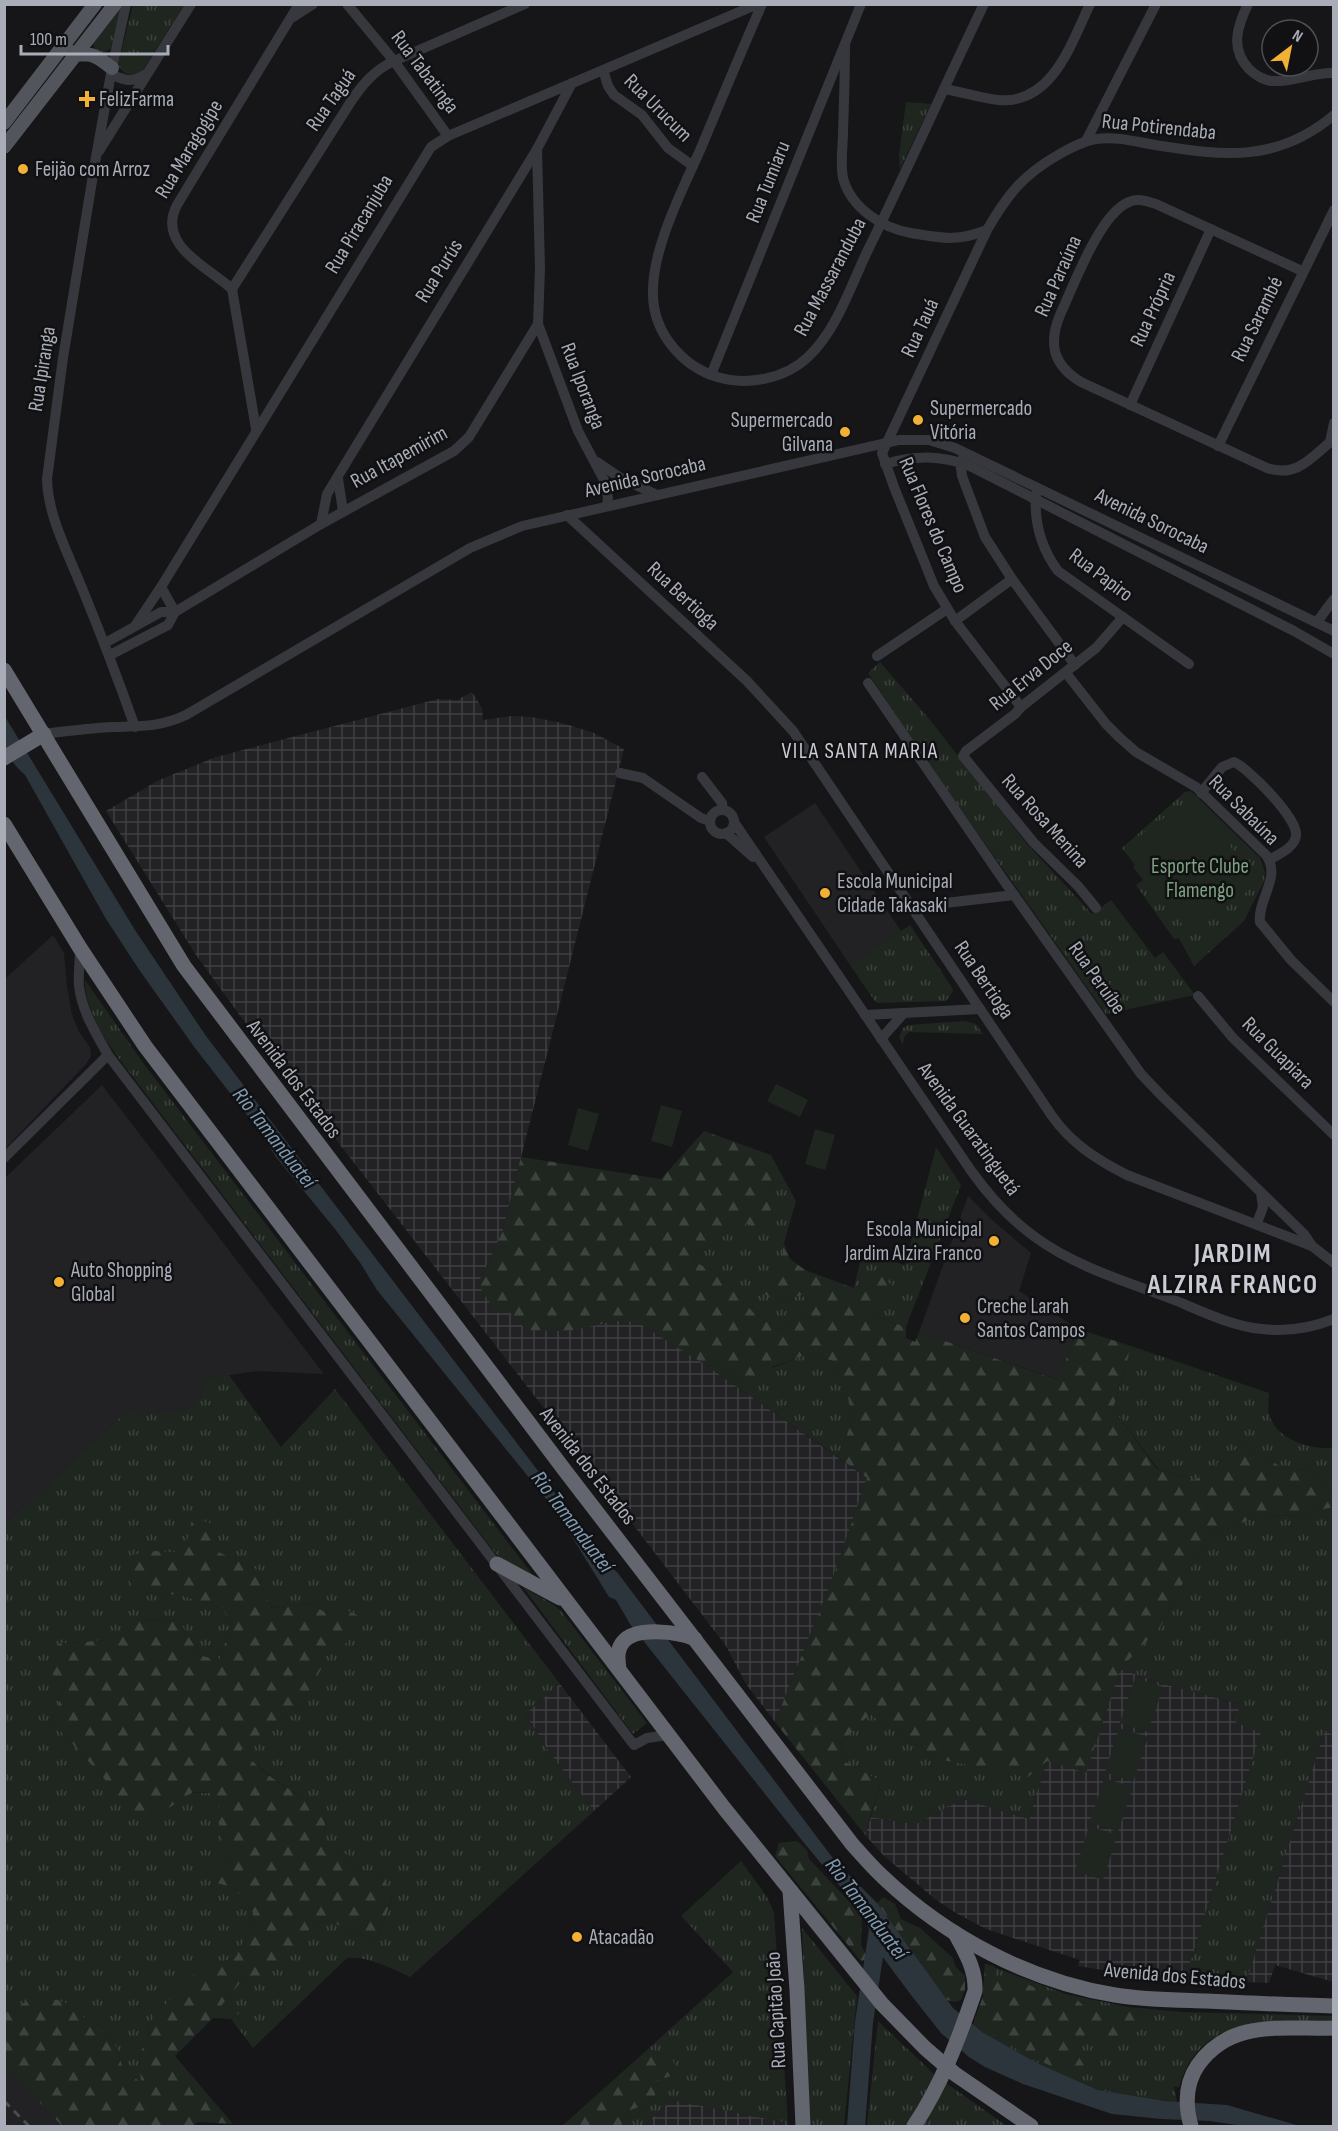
<svg xmlns="http://www.w3.org/2000/svg" width="1338" height="2131" font-family="'Sofia Sans Condensed',sans-serif">
  <defs>
    <pattern id="industrial-grid" width="8" height="8" patternUnits="userSpaceOnUse" patternTransform="scale(1.5)"><rect width="8" height="8" fill="#222225"/><path d="M0 4h8M4 0v8" fill="none" stroke="#3f3f43"/></pattern>
    <pattern id="grass-tufts" width="24" height="20" patternUnits="userSpaceOnUse" patternTransform="scale(1.5)"><rect width="24" height="20" fill="#1e261f"/><path d="M3 7l-1-3M5 7V3M7 7l1-3M15 17l-1-3M17 17v-4M19 17l1-3" fill="none" stroke="#3c433d"/></pattern>
    <pattern id="forest-firs" width="22" height="20" patternUnits="userSpaceOnUse" patternTransform="scale(1.5)"><rect width="22" height="20" fill="#1e261f"/><path d="M5 1l3.5 6h-7zM16 11l3.5 6h-7z" fill="#3c433d"/></pattern>
  </defs>
  <rect width="100%" height="100%" fill="#161618"/>
  <g fill="#222225">
    <polygon points="815,803 901,931 850,965 764,837"/>
    <polygon points="53,935 64,953 67,987 72,1015 79,1032 90,1047 91,1056 86,1064 5,1149 5,979"/>
    <polygon points="102,1085 324,1374 258,1371 204,1379 203,1391 199,1401 189,1410 179,1413 151,1411 142,1418 123,1415 5,1523 5,1178"/>
    <polygon points="968,1196 991,1219 1031,1253 1019,1291 1078,1329 1059,1380 919,1332"/>
    <polygon points="5,2066 62,2126 5,2126"/>
  </g>
  <g fill="url(#industrial-grid)">
    <polygon points="472,692 482,708 483,720 511,716 532,717 562,723 594,733 624,749 502,1233 478,1284 509,1312 572,1330 618,1320 631,1320 642,1325 706,1365 867,1478 832,1580 775,1722 746,1684 726,1646 547,1412 238,1013 196,955 106,811 159,780 216,757 438,699 457,700"/>
    <polygon points="1120,1669 1167,1685 1240,1704 1261,1733 1184,1983 1078,1966 1080,1960 986,1929 956,1913 935,1899 884,1856 865,1835 871,1817 916,1824 963,1799 1029,1819 1047,1760 1086,1772"/>
    <polygon points="560,1684 631,1777 594,1811 552,1756 525,1714"/>
    <polygon points="1324,1732 1333,1734 1333,1982 1275,1965 1269,1983 1246,1982"/>
    <polygon points="672,2100 788,2123 789,2126 643,2126"/>
  </g>
  <g fill="url(#grass-tufts)">
    <path d="M133 5H184L142 72C132 77 122 75 118 64Z"/>
    <polygon points="120,8 111,48 104,53 95,50 93,43"/>
    <polygon points="906,102 931,104 900,169 899,155"/>
    <polygon points="880,662 930,720 1027,844 1092,914 1111,900 1155,958 1163,952 1195,995 1106,1014 933,770 868,673"/>
    <polygon points="1191,791 1260,858 1265,872 1264,881 1244,921 1194,966 1179,938 1174,939 1136,885 1143,880 1133,867 1135,865 1122,848 1185,792"/>
    <polygon points="910,925 951,986 953,991 946,1001 877,1003 874,1000 850,965"/>
    <path d="M85 980 144 1064 535 1578 506 1563 495 1553 117 1056C101 1034 85 1008 85 980Z"/>
    <polygon points="964,1021 976,1024 983,1034 909,1032 904,1037 903,1045 899,1037 903,1028 909,1025"/>
    <polygon points="936,1147 961,1185 906,1327 871,1315 854,1288 862,1253 905,1265"/>
    <polygon points="773,1181 779,1184 785,1181 796,1201 784,1243 776,1302 802,1295 815,1307 780,1331 754,1313 715,1272 691,1260 728,1232 746,1223 773,1216 767,1199"/>
    <path d="M1131 1346 1269 1393C1269 1401 1267 1410 1270 1417 1279 1441 1310 1449 1333 1448V1496L1313 1471 1282 1467 1241 1446 1195 1480 1158 1469 1113 1409Z"/>
    <polygon points="802,1356 831,1360 855,1414 838,1457 706,1365 721,1367 749,1385 772,1368"/>
    <path d="M229 1375 281 1447 335 1389 560 1684 525 1714 552 1756 594 1811 410 1977C391 1968 368 1956 347 1958L253 2048 231 2019 242 2011 220 2007 244 1978 273 1962 296 1952 304 1933 329 1919 348 1931 378 1940 393 1895 378 1872 355 1871 351 1857 330 1847 322 1840 326 1820 321 1806C290 1793 265 1773 240 1750L304 1702 315 1652 329 1614 309 1604 272 1608 261 1588 260 1571 215 1551 209 1522 184 1554 155 1551 138 1592 180 1595 223 1608 231 1625 219 1661 200 1655 179 1621 142 1619 108 1640 59 1644 66 1683 52 1721 115 1791 211 1793 225 1798 233 1855 215 1868 217 1883 236 1889 253 1913 250 1928 236 1957 213 1965 149 2023 148 2037 139 2055 141 2082 124 2071 112 2036 91 2027 75 2006 39 1995 9 2012 5 2009V1523L123 1415 135 1411 142 1418 151 1411C179 1413 203 1415 204 1379Z"/>
    <polygon points="1333,1507 1333,1734 1324,1732 1246,1982 1184,1983 1261,1733 1235,1722 1240,1704 1167,1685 1120,1669 1161,1626 1206,1538 1258,1516 1300,1515"/>
    <polygon points="523,1587 554,1605 561,1611 647,1723 633,1734"/>
    <polygon points="870,1714 938,1759 1047,1760 1029,1819 963,1799 916,1824 871,1817 881,1781 845,1762 840,1744"/>
    <polygon points="741,1861 767,1897 774,1913 788,2123 672,2100 643,2126 621,2126 628,2111 655,2101 655,2081 672,2057 648,2049 733,1972 681,1916"/>
    <polygon points="802,1928 857,1996 844,2126 809,2126"/>
    <path d="M985 1964 1066 1994 1128 2007 1183 2012 1334 2016 1333 2022C1271 2024 1201 2012 1179 2087H1174L1177 2102 1140 2098 1098 2090 1037 2063 982 2032 973 2025 983 1996Z"/>
    <polygon points="878,2021 936,2076 1007,2126 867,2126"/>
  </g>
  <g fill="url(#forest-firs)">
    <path d="M704 1131 771 1155 785 1181 779 1184 773 1181 767 1199 773 1216 767 1227 758 1230 746 1223 740 1232H728L691 1260 715 1272 754 1313 780 1331 815 1307 802 1295 776 1302 758 1289 781 1262 784 1243 790 1259 805 1270 854 1288 878 1274 893 1286 871 1315 906 1327V1338L915 1342 919 1332 1058 1380 1078 1329 1131 1346 1113 1409 1157 1469 1195 1480 1241 1446 1282 1467 1313 1471 1333 1496V1507L1300 1515 1258 1516 1206 1538 1161 1626 1120 1669 1086 1773 1047 1761 1028 1777 938 1759 870 1714 840 1744 845 1762 881 1781 865 1835 775 1722 832 1580 867 1478 838 1457 855 1414 831 1360 802 1356 772 1367 770 1378 749 1385 721 1367 706 1365 642 1325C619 1315 597 1327 573 1330 558 1332 541 1330 526 1330L509 1312 496 1313 478 1284 502 1233 521 1157 661 1179Z"/>
    <path d="M192 1520 209 1522 216 1551 260 1571 261 1588 272 1608 309 1604 329 1614 339 1607 368 1620 338 1651 315 1652 321 1669 304 1702 241 1750C264 1774 291 1793 321 1806L326 1820 322 1840 330 1847 351 1857 355 1871 378 1872 393 1894 378 1940 348 1931 329 1919 304 1933 297 1952 273 1962 264 1979 244 1978 221 2006H240L242 2011 231 2019 213 2018 175 2056 233 2124 198 2122 193 2126H62L5 2066V2009L9 2012 39 1994 75 2006 91 2027 112 2036 124 2071 141 2082 139 2055 148 2037 149 2023 190 1977 213 1965 236 1957 250 1928 253 1913 236 1889 217 1883 215 1868 233 1855 223 1841 216 1812 224 1798 211 1793 193 1792 143 1825 118 1803 115 1791 52 1721 66 1683 44 1669 59 1644 107 1640 142 1619 179 1621 200 1655 219 1661 231 1625 223 1608 180 1595 138 1592 126 1577 132 1555 155 1551 184 1553Z"/>
    <polygon points="797,1841 807,1850 809,1859 862,1915 861,1945 866,1955 866,1960 861,1961 775,1856 779,1843"/>
    <polygon points="883,1897 895,1904 901,1919 920,1928 953,1958 955,1966 965,1976 965,1990 961,2000 955,2002 947,2000 877,1903"/>
    <path d="M985 1964 994 1966 996 1977 1008 1985 1016 1979 1057 1998 1067 1995 1075 1998 1086 2008 1112 2017 1128 2008 1149 2011 1145 2028 1122 2039 1087 2037 1075 2051 1085 2067 1077 2077C1041 2062 1004 2046 975 2020L983 1996Z"/>
    <polygon points="648,2049 672,2057 677,2074 655,2081 655,2101 628,2111 621,2126 562,2126"/>
  </g>
  <g fill="#1e261f">
    <polygon points="1192,797 1258,883 1190,934 1124,848"/>
    <polygon points="776,1084 808,1100 800,1117 767,1101"/>
    <polygon points="661,1105 682,1111 672,1147 651,1141"/>
    <polygon points="578,1108 599,1114 588,1151 568,1145"/>
    <polygon points="815,1129 835,1135 825,1170 805,1164"/>
    <polygon points="1135,1678 1163,1687 1148,1732 1120,1723"/>
    <polygon points="1119,1728 1148,1737 1133,1782 1105,1772"/>
    <polygon points="1104,1778 1133,1787 1118,1832 1090,1822"/>
    <polygon points="1089,1826 1117,1835 1103,1880 1075,1871"/>
  </g>
  <path fill="#2c353c" d="M4 715 135 930 206 1036 613 1569 617 1572 835 1861 877 1903 953 2008 982 2032 1037 2063 1098 2090 1165 2101 1227 2105 1300 2126H1243L1210 2121 1161 2119 1112 2114 1023 2084 985 2067 969 2057 941 2033 911 1995 876 1948 863 1914 800 1838 630 1624 616 1600 609 1597 556 1511 377 1290 361 1264 335 1229 276 1157 258 1129 195 1048 140 971 106 919 25 775C2 755 5 743 4 715Z"/>
  <g fill="none" stroke-linecap="round" stroke-linejoin="round">
    <polyline stroke="#2c353c" stroke-width="18" points="856,2126 864,2022 878,1930"/>
    <g stroke="#37383d" stroke-width="10">
      <path d="M126 4 112 68 96 157 63 358 47 479C48 518 70 557 84 593 102 637 119 682 135 727"/>
      <polyline points="347,4 394,61 448,136"/>
      <path d="M762 4C741 52 721 100 701 148 682 191 651 250 653 296 654 333 682 366 717 377 747 386 785 379 808 357 836 331 850 288 866 254 907 171 944 87 984 4"/>
      <path d="M1248 4C1237 27 1230 49 1249 69 1255 75 1265 81 1273 81 1294 82 1313 72 1334 73"/>
      <polyline points="293,17 313,4"/>
      <path d="M845 45C845 74 844 103 843 132 843 147 840 163 843 178 851 208 882 228 911 233 941 238 957 242 987 230 1007 195 1023 175 1058 155 1070 148 1083 141 1096 139 1116 136 1137 142 1155 145 1224 156 1277 163 1334 115"/>
      <polyline points="603,70 608,86 614,95 642,115 668,148 693,166"/>
      <path d="M111 74C125 81 132 83 146 74"/>
      <path d="M944 89C962 92 980 98 998 100 1052 105 1071 44 1090 4"/>
      <polyline points="1086,141 1156,4"/>
      <polyline points="99,151 191,4"/>
      <polyline points="987,230 882,453 894,487 934,586 955,621 1021,707"/>
      <path d="M1302 271 1156 204C1147 201 1138 198 1129 202 1100 213 1073 287 1060 315 1048 344 1053 365 1081 382L1267 468C1298 478 1311 457 1334 439"/>
      <path d="M232 289 350 103C362 85 374 70 394 61L525 4"/>
      <polyline points="538,324 578,431 604,480 608,498 607,506"/>
      <polyline points="711,375 861,4"/>
      <polyline points="1130,405 1211,229"/>
      <path d="M256 429 232 289C208 267 156 245 177 205L299 4"/>
      <polyline points="1330,442 1334,423"/>
      <polyline points="1218,446 1334,210"/>
      <polyline points="963,458 961,468 962,476 985,537 1012,579 1075,665"/>
      <polyline points="597,462 619,477 657,495"/>
      <path d="M885 464C915 455 941 455 970 466L1294 631 1334 654"/>
      <polyline points="338,479 343,511"/>
      <path d="M1036 494C1034 521 1041 548 1058 571L1189 664"/>
      <path d="M567 515 747 681 793 731 1052 1116C1071 1143 1097 1160 1127 1175L1312 1246"/>
      <polyline points="321,524 327,494 537,149 572,83"/>
      <polyline points="161,587 175,612"/>
      <polyline points="955,621 1012,579"/>
      <polyline points="1317,622 1334,599"/>
      <polyline points="135,626 161,587 431,147 448,136 758,4"/>
      <polyline points="105,643 161,612 175,612 321,524 454,451 469,437 538,324 540,268 537,149"/>
      <polyline points="110,655 168,625 175,612"/>
      <polyline points="877,656 947,609"/>
      <path d="M1066 673 1106 724 1120 738 1136 752 1196 787 1266 855C1282 877 1257 900 1260 922L1291 960 1334 1002"/>
      <polyline points="868,683 1002,878 1141,1074 1163,1097 1304,1234 1312,1246 1334,1263"/>
      <path d="M44 734C67 731 90 728 114 727 142 726 160 727 186 715L470 548 522 526 899 440H929L955 448 1334 631"/>
      <polyline points="620,773 643,778 701,818 710,821"/>
      <polyline points="702,777 722,803 723,810"/>
      <path d="M1201 793 1222 767 1234 762C1248 768 1299 819 1296 836 1294 848 1279 854 1269 860"/>
      <circle cx="722" cy="822" r="12"/>
      <path d="M734 822 972 1172C990 1197 1010 1219 1035 1237 1076 1267 1125 1281 1172 1299 1201 1311 1231 1326 1262 1329 1286 1332 1311 1328 1334 1319"/>
      <polyline points="726,833 753,857"/>
      <polyline points="911,907 1014,895"/>
      <polyline points="1096,908 1078,886 1034,843 963,756 966,751 1015,714 1021,707 1096,648 1123,617"/>
      <path d="M80 948C80 961 78 974 79 986 82 1012 96 1033 108 1055L634 1745 647 1738 668 1735"/>
      <polyline points="1198,996 1233,1038 1334,1135"/>
      <polyline points="865,1015 980,1009"/>
      <polyline points="881,1039 903,1014"/>
      <polyline points="4,1158 108,1055"/>
      <polyline points="1257,1223 1263,1207 1261,1193"/>
    </g>
    <g stroke="#53555c" stroke-width="14">
      <path d="M71 52C78 57 83 53 91 55 99 57 105 63 112 68"/>
      <polyline points="4,123 95,4"/>
      <polyline points="4,147 115,4"/>
    </g>
    <g stroke="#63666e" stroke-width="15">
      <path d="M4 670 184 966 566 1472 852 1844C862 1855 872 1867 883 1877 946 1937 1029 1981 1115 1995 1145 2000 1176 2000 1206 2001 1249 2003 1291 2005 1334 2006"/>
      <polyline points="4,758 44,734"/>
      <polyline points="4,824 80,948 145,1046 724,1808 882,2004 925,2048 955,2074 1031,2126"/>
      <polyline points="497,1564 560,1598"/>
      <path d="M619 1669C618 1660 616 1650 623 1642 636 1626 679 1632 695 1639"/>
      <polyline points="790,1891 797,1990 803,2126"/>
      <path d="M914 2126C942 2084 959 2038 975 1991 976 1969 965 1952 955 1933"/>
      <path d="M1191 2126C1185 2105 1185 2084 1198 2065 1231 2018 1284 2030 1334 2028"/>
    </g>
    <polyline stroke="#4a4c52" stroke-width="3" stroke-dasharray="8 6" stroke-linecap="butt" points="4,2101 29,2126"/>
  </g>
  <g fill="#f2b134" stroke="#111113" stroke-width="2">
    <path d="M84 90h6v6h6v6h-6v6h-6v-6h-6v-6h6z"/>
    <circle cx="23" cy="169" r="6"/>
    <circle cx="918" cy="420" r="6"/>
    <circle cx="845" cy="432" r="6"/>
    <circle cx="825" cy="893" r="6"/>
    <circle cx="994" cy="1241" r="6"/>
    <circle cx="59" cy="1282" r="6"/>
    <circle cx="965" cy="1318" r="6"/>
    <circle cx="577" cy="1937" r="6"/>
  </g>
  <g text-anchor="middle" dominant-baseline="central" stroke-width="5" stroke-linejoin="round" paint-order="stroke">
    <g font-size="21" fill="#a8adb8" stroke="#111113">
      <text transform="translate(425 72) rotate(53)">Rua Tabatinga</text>
      <text transform="translate(331 100) rotate(-55)">Rua Taguá</text>
      <text transform="translate(658 108) rotate(45)">Rua Urucum</text>
      <text transform="translate(1159 127) rotate(6)">Rua Potirendaba</text>
      <text transform="translate(189 149) rotate(-59)">Rua Maragogipe</text>
      <text transform="translate(768 182) rotate(-68)">Rua Tumiaru</text>
      <text transform="translate(359 224) rotate(-59)">Rua Piracanjuba</text>
      <text transform="translate(439 271) rotate(-58)">Rua Purús</text>
      <text transform="translate(1058 276) rotate(-66)">Rua Paraúna</text>
      <text transform="translate(830 277) rotate(-62)">Rua Massaranduba</text>
      <text transform="translate(1153 309) rotate(-65)">Rua Própria</text>
      <text transform="translate(1257 319) rotate(-64)">Rua Sarambé</text>
      <text transform="translate(920 328) rotate(-65)">Rua Tauá</text>
      <text transform="translate(42 369) rotate(-81)">Rua Ipiranga</text>
      <text transform="translate(583 386) rotate(69)">Rua Iporanga</text>
      <text transform="translate(399 457) rotate(-29)">Rua Itapemirim</text>
      <text transform="translate(645 477) rotate(-13)">Avenida Sorocaba</text>
      <text transform="translate(1152 521) rotate(26)">Avenida Sorocaba</text>
      <text transform="translate(933 525) rotate(67)">Rua Flores do Campo</text>
      <text transform="translate(1101 575) rotate(37)">Rua Papiro</text>
      <text transform="translate(683 596) rotate(43)">Rua Bertioga</text>
      <text transform="translate(1031 675) rotate(-39)">Rua Erva Doce</text>
      <text transform="translate(1244 810) rotate(45)">Rua Sabaúna</text>
      <text transform="translate(1045 821) rotate(48)">Rua Rosa Menina</text>
      <text transform="translate(1097 978) rotate(55)">Rua Peruíbe</text>
      <text transform="translate(984 980) rotate(56)">Rua Bertioga</text>
      <text transform="translate(1278 1053) rotate(45)">Rua Guapiara</text>
      <text transform="translate(294 1079) rotate(53)">Avenida dos Estados</text>
      <text transform="translate(969 1129) rotate(54)">Avenida Guaratinguetá</text>
      <text transform="translate(588 1466) rotate(52)">Avenida dos Estados</text>
      <text transform="translate(1175 1976) rotate(5)">Avenida dos Estados</text>
      <text transform="translate(776 2010) rotate(-93)">Rua Capitão João</text>
    </g>
    <g font-size="21" fill="#a8adb8" stroke="#111113" text-anchor="start">
      <text x="99" y="99">FelizFarma</text>
      <text x="35" y="169">Feijão com Arroz</text>
      <text x="930" y="408">Supermercado<tspan x="930" dy="24">Vitória</tspan></text>
      <text x="833" y="420" text-anchor="end">Supermercado<tspan x="833" dy="24">Gilvana</tspan></text>
      <text x="837" y="881">Escola Municipal<tspan x="837" dy="24">Cidade Takasaki</tspan></text>
      <text x="982" y="1229" text-anchor="end">Escola Municipal<tspan x="982" dy="24">Jardim Alzira Franco</tspan></text>
      <text x="71" y="1270">Auto Shopping<tspan x="71" dy="24">Global</tspan></text>
      <text x="977" y="1306">Creche Larah<tspan x="977" dy="24">Santos Campos</tspan></text>
      <text x="589" y="1937">Atacadão</text>
    </g>
    <g font-size="21" fill="#7fa381" stroke="#111113">
      <text x="1200" y="866">Esporte Clube<tspan x="1200" dy="24">Flamengo</tspan></text>
    </g>
    <g font-size="22" letter-spacing="1.5" fill="#c9ccd4" stroke="#111113">
      <text x="860" y="751">VILA SANTA MARIA</text>
    </g>
    <g font-size="22" font-style="italic" fill="#7f9bb3" stroke="#111113">
      <text transform="translate(274 1138) rotate(52)">Rio Tamanduateí</text>
      <text transform="translate(572 1522) rotate(53)">Rio Tamanduateí</text>
      <text transform="translate(866 1909) rotate(53)">Rio Tamanduateí</text>
    </g>
    <g font-size="27" font-weight="bold" letter-spacing="1.5" fill="#c9ccd4" stroke="#111113">
      <text x="1233" y="1254">JARDIM<tspan x="1233" dy="31">ALZIRA FRANCO</tspan></text>
    </g>
  </g>
  <rect width="1338" height="2131" fill="none" stroke="#a8adb8" stroke-width="12"/>
  <g transform="translate(1290 48) rotate(32)"><circle r="28" fill="#111113" stroke="#4d4f55" stroke-width="1.5"/>
  <path d="M0-4.5L10 22L0 15L-10 22Z" fill="#f2b134"/>
  <text y="-9" font-size="16" font-weight="bold" text-anchor="middle" fill="#a8adb8">N</text>
  </g>
  <path d="M21 45v9h147v-9" fill="none" stroke="#a8adb8" stroke-width="3"/>
  <text x="30" y="45" font-size="18" fill="#a8adb8" stroke="#111113" stroke-width="4.5" paint-order="stroke">100 m</text>
</svg>
